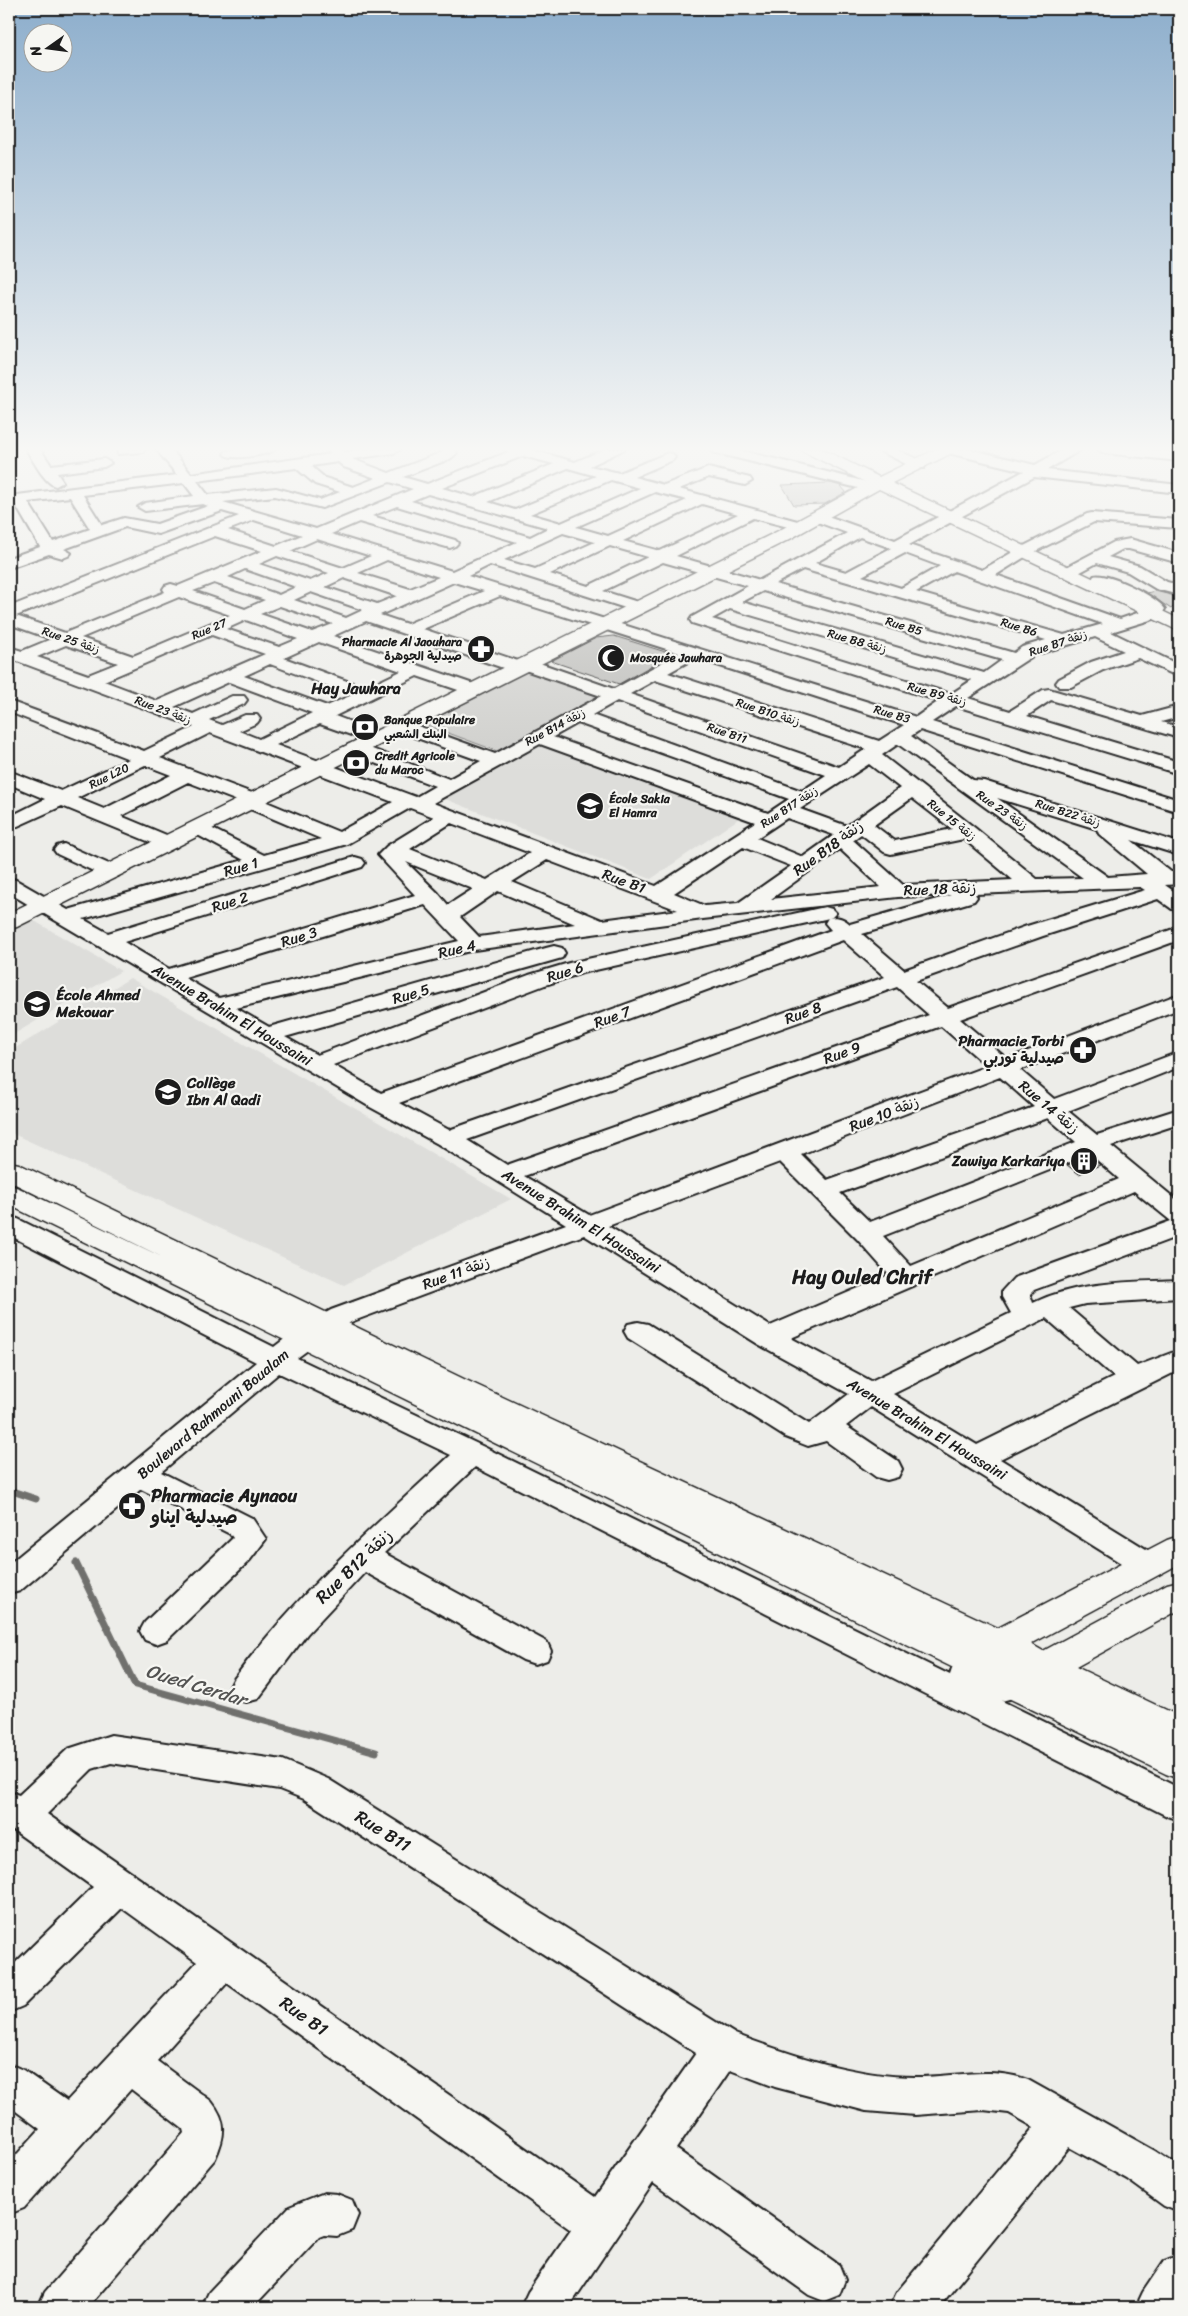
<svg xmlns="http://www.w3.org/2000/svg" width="1188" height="2316" font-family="Sriracha,'Playpen Sans Arabic',sans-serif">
  <rect width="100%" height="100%" fill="#edede9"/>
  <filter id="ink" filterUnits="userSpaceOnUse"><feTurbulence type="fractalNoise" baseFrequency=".02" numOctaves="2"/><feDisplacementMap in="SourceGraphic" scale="10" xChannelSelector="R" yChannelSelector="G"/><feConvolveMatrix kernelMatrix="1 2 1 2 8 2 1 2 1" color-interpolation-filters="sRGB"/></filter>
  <g filter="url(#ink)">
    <g fill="#ddddda">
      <polygon points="536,744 744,815 651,879 440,797"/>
      <polygon points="31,919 121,971 9,1037 9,933"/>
      <polygon points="130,978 511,1199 344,1285 9,1132 9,1052"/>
    </g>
    <polygon fill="#cececb" stroke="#757574" points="532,669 604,693 497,751 424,724"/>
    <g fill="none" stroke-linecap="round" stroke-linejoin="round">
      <g stroke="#6f6f6d" stroke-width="7">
        <polyline points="9,1490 36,1499"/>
        <polyline points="76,1563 135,1685 376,1752"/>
      </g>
    </g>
    <g fill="#b9b9b6" stroke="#1c1c1c">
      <polygon points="830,483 841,486 846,492 825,504 794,505 782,485"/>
      <polygon points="1155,591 1179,597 1179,601 1171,609 1147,593"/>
      <polygon points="614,636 672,654 619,684 551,661 596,638"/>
      <polygon points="1090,1156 1100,1165 1079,1174 1067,1165"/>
    </g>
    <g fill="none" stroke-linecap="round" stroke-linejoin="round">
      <g stroke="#1c1c1c" stroke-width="4">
        <g id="minor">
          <path d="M26 449H40L51 465 104 459 111 463 104 467 57 473 63 482 56 486C45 484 33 460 26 449Z"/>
          <polygon points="117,449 145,449 143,452 118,454"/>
          <path d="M156 449H171L191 474 331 454 326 449H341L345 452 364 449H401L394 453 352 459 389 473 440 453 442 452 441 449H455L457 453 450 459 403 477 427 484 508 452 505 449H529L575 462 605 449H625L590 466 619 473 668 453 673 454 675 457 673 460 634 477 664 485 708 468 750 478 752 481 745 485 709 477 679 489 805 523 807 526 800 530 753 518 676 556 760 580 847 533 812 520 810 517 812 514H822L895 540 1024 471 944 452 942 449H968L1035 465 1064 449H1082L1047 470 1179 485V493L1034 477 909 545 982 570 1018 549 1087 514 1092 513 1179 520V528L1094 522 1028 555 996 575 1120 619 1149 609 1094 582 1092 579 1094 576C1108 572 1157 597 1165 609L1160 617 1111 632 1179 665V677L1138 658 1103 670 1071 687H1059L1056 683 1059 679 1091 662 1124 651 1095 637 1034 655 968 698 1010 711 1043 690 1049 689 1142 716 1179 706V717L1161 722 1179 727V738L1051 700 1027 716 1179 762V774L956 706 932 722 1179 800V812L920 730 911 736 973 780 984 781 1179 843V855L1131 840 1171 872H1179V884L1165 885 1179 895V911L1172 909 1158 899 1043 936 916 981 948 1008 1179 927V940L960 1019 1007 1059 1179 994V1009L1020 1070 1054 1099 1179 1052V1067L1068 1111 1097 1135 1179 1109V1124L1111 1146 1179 1202V1236L1034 1290 1030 1294 1033 1303C1078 1281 1131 1282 1179 1280V1298L1085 1304 1069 1308 1137 1366 1179 1350V1370L1000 1459 1159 1557 1164 1565 1159 1573 1148 1577 1137 1573 871 1407 846 1426 898 1461 902 1469 898 1477 887 1480 876 1477 826 1441 808 1446 785 1437 628 1338 624 1331 628 1324 638 1322 648 1324 809 1424 849 1394 758 1344 584 1235 351 1322 316 1344 297 1358 482 1446 950 1675 958 1651 970 1647 982 1651 986 1660 982 1679 1015 1672 1027 1676 1032 1685 1027 1694 1002 1701 1179 1788V1820L1167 1816 475 1467 384 1553 547 1642 551 1651 547 1660 535 1664 523 1660 365 1572 307 1634 258 1699 246 1702 234 1699 229 1689 234 1679C296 1594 374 1526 451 1455L279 1373 161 1472 252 1518 266 1539 250 1560 167 1640 156 1644 145 1640 140 1631 145 1622 233 1538 230 1534 141 1489 20 1591 9 1594V1564L256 1362 9 1235V1217L18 1219 274 1347 296 1330 331 1310 566 1224 438 1144 370 1107 9 893V878L16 880 68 910 244 860 192 832 189 828 192 824 199 822 264 855 321 839 243 806 240 802 188 782 121 816 176 839 179 843 176 847 169 849 162 847 62 806 9 830V817L45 799 9 784V771L61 791 129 759 9 712V701L144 751 194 727 9 658V647L22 651 51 639 9 624V607L239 516 222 511 158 534 125 527 64 549 71 553 68 556 63 558 49 554 9 568V558L40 547 15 504H9V496L177 475ZM523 456 554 464 473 497 442 488ZM338 462 344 467 376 478 353 487 325 478 311 466ZM296 468 315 484 340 492 320 500 276 488 208 495 197 481ZM568 468 596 476 515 510 488 502ZM611 480 640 488 561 523 530 514ZM390 482 413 489 316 529 223 502 275 496 322 508ZM184 483 194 496 145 503 138 507 145 511 203 504 208 506 157 524 124 518 102 525 83 495ZM655 492 687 500 608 536 576 527ZM428 494 548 528 530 537 411 501ZM70 497 90 529 53 542 28 502ZM702 504 738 514 660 551 623 541ZM397 506 517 542 452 571 331 534 359 522 450 548 455 546 458 543 455 540 372 516ZM254 520 302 535 276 546 228 530ZM563 533 595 542 535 569 504 560ZM215 536 262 551 178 586 171 584 165 586 163 589 165 592 65 633 16 616ZM860 537 891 548 846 572 815 563ZM317 539 371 556 343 568 290 551ZM610 546 648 557 588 586 550 574ZM905 553 940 566 901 588 862 576ZM277 556 329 573 310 581 259 564ZM387 560 439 577 410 589 358 573ZM663 562 748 586 692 617 690 620 692 623 939 701 916 717 468 576 490 565 638 612 644 610 646 607 644 604 603 591ZM245 569 296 587 279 595 228 577ZM803 569 1046 640 1022 647 1014 653 775 584ZM954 571 1103 624 1064 635 916 592ZM344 578 397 596 377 604 325 587ZM454 582 484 591 407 624 380 615ZM214 583 265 600 245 609 193 591ZM763 591 1002 660 984 673 742 602ZM311 592 363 610 346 618 294 600ZM500 596 679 653 614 689 531 660 525 659 518 661 423 629ZM179 597 230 615 133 656 81 638ZM280 606 333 624 312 632 260 614ZM730 609 972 680 951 694 712 619ZM246 620 298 639 279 647 226 629ZM366 621 512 671 518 672 525 670 601 696 495 754 407 722H395L392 726 395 730 481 761 449 779 362 745 355 743 348 745 346 749 348 753 435 786 416 797 276 745 320 724 371 742H383L386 738 383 734 335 716 417 676 473 695 479 694 482 690 479 686 333 636ZM212 635 265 654 157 701 104 681ZM319 642 401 671 366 688 284 658ZM66 645 118 663 88 675 37 657ZM695 658 904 725 879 741 668 673ZM270 664 352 695 327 706 244 676ZM655 680 866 749 839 767 630 694ZM229 682 312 713 259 739 239 731 257 723 260 719 257 715H245L222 725 209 720 244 704 247 700 244 696H232L193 714 174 707ZM617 701 826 775 802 791 592 715ZM578 723 789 799 768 813 553 737ZM210 733 393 802 339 832 262 800 260 796 160 758ZM540 744 755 822 656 886 433 803ZM898 744 1083 878 1037 879 975 828 882 755ZM869 764 900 788 847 826 800 809ZM145 765 171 775 104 809 77 798ZM912 798 952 829 895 841 874 825ZM997 798 1097 829 1099 834 1147 874 1108 877ZM410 808 434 817 387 846 378 855 415 895 169 969 124 942 362 867 365 863 362 859 355 857 348 859 108 933 83 919 347 844ZM787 818 834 835 803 857 757 838ZM451 823 530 853 487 880 410 849ZM861 834 884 852 891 854 964 839 1013 880 903 885 853 840ZM743 847 791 866 738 903 705 906 674 893ZM840 849 881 887 771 899ZM547 860 678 910 602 920 512 882ZM406 862 473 889 448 905 438 893ZM1140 887 1145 890 1027 926 904 970 862 934 974 901 977 897 975 894ZM498 891 575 924 479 937 460 917ZM951 895 850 924C843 918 838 916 828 918L825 923 831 930 381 1093 333 1065 545 985 582 973 825 919 832 917 836 913 832 909 825 907 569 963 529 975 317 1055 285 1037 562 958 565 953 562 948 554 946 546 948 269 1027 236 1008 474 950 703 919 898 897ZM425 905 459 941 219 998 185 978ZM843 940 885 977 449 1130 399 1103ZM897 987 929 1015 507 1165 467 1140ZM941 1026 987 1066 589 1215 524 1176ZM1000 1077 1034 1107 827 1180 801 1154ZM1048 1118 1076 1142 870 1222 840 1193ZM1090 1154 1119 1179 911 1266 883 1236ZM780 1162 857 1239 889 1275 770 1326 608 1226ZM1134 1191 1171 1221 1014 1278 1002 1291V1297L1011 1313 871 1381 791 1338ZM1046 1318 1114 1377 977 1445 893 1394Z"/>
          <path d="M235 449H275C269 455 230 461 224 454L226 451Z"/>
          <polygon points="710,449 735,449 875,484 877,487 870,491 712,452"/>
          <polygon points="876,449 895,449 924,462 926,465 924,468 914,468"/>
          <polygon points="1097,449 1146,449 1179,453 1179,461 1104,453"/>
          <polygon points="1130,539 1179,553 1179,563 1129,549 1123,549 1108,557 1140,566 1167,582 1179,585 1179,595 1156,589 1128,572 1097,563 1073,576 1061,576 1059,573 1061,570 1114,542"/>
          <polygon points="64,844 118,868 121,872 118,876 111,878 104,876 57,854 54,850 57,846"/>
          <path d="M111 1735 283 1760 328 1779 735 2034C790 2055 856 2077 915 2077 954 2077 991 2066 1028 2080L1155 2151 1179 2167V2212L1164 2206 1127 2179 1069 2147 939 2307H890L897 2292 1034 2127 1009 2113 983 2110 915 2115 866 2111 775 2087 730 2070 676 2149 839 2265 845 2280 839 2295 824 2301 809 2295 653 2183 569 2307H521L528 2292 571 2230 227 1983 157 2061 211 2101C228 2122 225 2136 215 2159L88 2307H38L45 2292 184 2133 183 2129 131 2089 24 2208 9 2214V2163L40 2129 9 2106V2064L23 2070 67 2101 197 1962 122 1908 23 2006 9 2012V1969L93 1887 9 1827V1792L19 1795 68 1749ZM111 1763 279 1789 304 1799 696 2053 595 2197 47 1814 92 1769Z"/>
          <polygon points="324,2193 337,2194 352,2200 358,2215 352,2230 337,2236 324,2235 319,2237 253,2307 202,2307 209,2292 289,2207"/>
          <polygon points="1179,2255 1179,2307 1136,2307 1143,2292 1164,2261"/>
        </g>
      </g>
      <g stroke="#1c1c1c" stroke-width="3">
        <g id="major">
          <polygon points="802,449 822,449 879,477 936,449 956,449 954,452 892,483 1179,619 1179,631 879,489 790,539 17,927 9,929 9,913 778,531 867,483 804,452"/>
          <polygon points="9,1162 19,1164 466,1380 998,1628 1167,1540 1179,1536 1179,1564 1031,1644 1043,1651 1167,1584 1179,1581 1179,1610 1076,1667 1179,1716 1179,1779 1166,1774 1002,1695 972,1677 9,1205 9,1185 19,1188 162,1257 9,1181"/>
        </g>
      </g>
      <use href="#minor" fill="#f6f6f2" fill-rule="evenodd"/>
      <use href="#major" fill="#f6f6f2" fill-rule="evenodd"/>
    </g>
  </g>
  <linearGradient id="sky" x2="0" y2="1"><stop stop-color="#8daecc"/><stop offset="0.58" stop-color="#f7f7f5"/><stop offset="1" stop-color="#f7f7f5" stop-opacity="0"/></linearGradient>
  <rect width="1188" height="774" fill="url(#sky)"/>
  <defs>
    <g id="pharmacy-disc" transform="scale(1.4375)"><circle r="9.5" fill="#1c1c1c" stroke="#f6f6f2"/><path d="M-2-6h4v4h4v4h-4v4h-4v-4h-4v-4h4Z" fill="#fff"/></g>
    <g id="mosque-disc" transform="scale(1.4375)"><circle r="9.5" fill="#1c1c1c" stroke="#f6f6f2"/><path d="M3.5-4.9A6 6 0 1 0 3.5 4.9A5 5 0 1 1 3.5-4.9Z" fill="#fff"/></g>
    <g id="bank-disc" transform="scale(1.4375)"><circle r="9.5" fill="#1c1c1c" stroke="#f6f6f2"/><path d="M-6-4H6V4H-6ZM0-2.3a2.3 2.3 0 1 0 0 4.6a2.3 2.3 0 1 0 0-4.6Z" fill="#fff"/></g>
    <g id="school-disc" transform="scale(1.4375)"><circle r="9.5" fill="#1c1c1c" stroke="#f6f6f2"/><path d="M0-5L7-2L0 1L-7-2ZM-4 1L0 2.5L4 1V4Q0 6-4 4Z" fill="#fff"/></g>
    <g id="building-disc" transform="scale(1.4375)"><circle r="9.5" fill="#1c1c1c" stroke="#f6f6f2"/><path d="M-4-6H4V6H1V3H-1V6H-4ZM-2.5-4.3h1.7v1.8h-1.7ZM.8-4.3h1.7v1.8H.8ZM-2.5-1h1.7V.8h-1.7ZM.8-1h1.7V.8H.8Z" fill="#fff"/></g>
  </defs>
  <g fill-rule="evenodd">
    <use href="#pharmacy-disc" x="481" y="649"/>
    <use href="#mosque-disc" x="611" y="658"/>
    <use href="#bank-disc" x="365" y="727"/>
    <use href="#bank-disc" x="356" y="763"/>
    <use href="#school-disc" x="590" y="806"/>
    <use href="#school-disc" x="37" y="1004"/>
    <use href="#pharmacy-disc" x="1083" y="1050"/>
    <use href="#school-disc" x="168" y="1092"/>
    <use href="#building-disc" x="1084" y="1161"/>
    <use href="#pharmacy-disc" x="132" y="1506"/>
  </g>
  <g text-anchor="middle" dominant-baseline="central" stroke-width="4.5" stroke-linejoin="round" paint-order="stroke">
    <g font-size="12" fill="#1c1c1c" stroke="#f6f6f2">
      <text transform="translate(904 626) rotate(17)">Rue B5</text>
      <text transform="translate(1019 627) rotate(17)">Rue B6</text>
      <text transform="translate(209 629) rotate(-23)">Rue 27</text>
      <text transform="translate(71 640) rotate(19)">Rue 25 زنقة</text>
      <text transform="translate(857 641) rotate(16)">Rue B8 زنقة</text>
      <text transform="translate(1058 643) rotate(-18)">Rue B7 زنقة</text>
      <text transform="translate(937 694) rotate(16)">Rue B9 زنقة</text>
      <text transform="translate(163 710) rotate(21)">Rue 23 زنقة</text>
      <text transform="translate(768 712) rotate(18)">Rue B10 زنقة</text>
      <text transform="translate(892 714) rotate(17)">Rue B3</text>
      <text transform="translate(555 727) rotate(-28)">Rue B14 زنقة</text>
      <text transform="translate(727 733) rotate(19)">Rue B11</text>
      <text transform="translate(109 776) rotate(-26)">Rue L20</text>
      <text transform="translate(789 807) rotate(-33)">Rue B17 زنقة</text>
      <text transform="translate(1002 810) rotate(35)">Rue 23 زنقة</text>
      <text transform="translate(1068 813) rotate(18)">Rue B22 زنقة</text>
      <text transform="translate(952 820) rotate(39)">Rue 15 زنقة</text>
    </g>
    <g font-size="12" font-weight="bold" fill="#1c1c1c" stroke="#f6f6f2" text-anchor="start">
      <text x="462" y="642" text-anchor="end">Pharmacie Al Jaouhara<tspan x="462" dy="14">صيدلية الجوهرة</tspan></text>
      <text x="630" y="658">Mosquée Jawhara</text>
      <text x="384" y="720">Banque Populaire<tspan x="384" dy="14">البنك الشعبي</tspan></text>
      <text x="375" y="756">Credit Agricole<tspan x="375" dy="14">du Maroc</tspan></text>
      <text x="609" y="799">École Sakia<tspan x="609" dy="14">El Hamra</tspan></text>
    </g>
    <g font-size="15" fill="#1c1c1c" stroke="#f6f6f2">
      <text transform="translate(828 848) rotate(-36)">Rue B18 زنقة</text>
      <text transform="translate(241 867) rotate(-16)">Rue 1</text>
      <text transform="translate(624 881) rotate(20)">Rue B1</text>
      <text transform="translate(940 889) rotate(-2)">Rue 18 زنقة</text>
      <text transform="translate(230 902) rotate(-18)">Rue 2</text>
      <text transform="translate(299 937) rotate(-17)">Rue 3</text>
      <text transform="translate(457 949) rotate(-13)">Rue 4</text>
      <text transform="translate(565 972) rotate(-17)">Rue 6</text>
      <text transform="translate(411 994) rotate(-16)">Rue 5</text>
      <text transform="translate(803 1013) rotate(-20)">Rue 8</text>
      <text transform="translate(232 1015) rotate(31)">Avenue Brahim El Houssaini</text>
      <text transform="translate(612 1017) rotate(-20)">Rue 7</text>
      <text transform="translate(842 1053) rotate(-20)">Rue 9</text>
      <text transform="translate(1049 1107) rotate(40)">Rue 14 زنقة</text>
      <text transform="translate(884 1114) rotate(-21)">Rue 10 زنقة</text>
      <text transform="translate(581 1221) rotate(32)">Avenue Brahim El Houssaini</text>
      <text transform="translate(456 1273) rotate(-20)">Rue 11 زنقة</text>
      <text transform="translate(213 1414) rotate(-40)">Boulevard Rahmouni Boualam</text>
      <text transform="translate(927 1429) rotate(31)">Avenue Brahim El Houssaini</text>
    </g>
    <g font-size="15" font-weight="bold" fill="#1c1c1c" stroke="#f6f6f2" text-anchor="start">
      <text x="56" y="995">École Ahmed<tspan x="56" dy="17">Mekouar</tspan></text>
      <text x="1064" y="1041" text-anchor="end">Pharmacie Torbi<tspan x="1064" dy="17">صيدلية توربي</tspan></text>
      <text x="187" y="1083">Collège<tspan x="187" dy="17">Ibn Al Qadi</tspan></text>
      <text x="1065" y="1161" text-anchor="end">Zawiya Karkariya</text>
    </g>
    <g font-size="16" font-weight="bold" fill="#1c1c1c" stroke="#f6f6f2">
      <text x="356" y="688">Hay Jawhara</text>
    </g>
    <g font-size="18" font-weight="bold" fill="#1c1c1c" stroke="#f6f6f2" text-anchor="start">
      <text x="151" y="1496">Pharmacie Aynaou<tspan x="151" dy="21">صيدلية ايناو</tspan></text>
    </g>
    <g font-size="18" fill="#1c1c1c" stroke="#f6f6f2">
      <text transform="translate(354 1566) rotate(-44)">Rue B12 زنقة</text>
      <text transform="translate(383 1831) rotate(32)">Rue B11</text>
      <text transform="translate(304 2016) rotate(35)">Rue B1</text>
    </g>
    <g font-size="19" font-style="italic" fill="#535352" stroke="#f6f6f2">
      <text transform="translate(196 1685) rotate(17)">Oued Cerdar</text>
    </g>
    <g font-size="20" font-weight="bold" fill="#1c1c1c" stroke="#f6f6f2">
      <text x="862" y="1277">Hay Ouled Chrif</text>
    </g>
  </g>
  <rect width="1188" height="2316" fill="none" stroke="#f6f6f2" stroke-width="30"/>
  <rect x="15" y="15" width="1158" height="2286" fill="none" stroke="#1c1c1c" stroke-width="2" filter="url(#ink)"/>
  <g transform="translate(48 48) rotate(256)"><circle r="24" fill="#f6f6f2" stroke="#9f9f9c"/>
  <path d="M0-4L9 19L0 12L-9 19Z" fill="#1c1c1c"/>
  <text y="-8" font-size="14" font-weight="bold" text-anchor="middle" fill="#1c1c1c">N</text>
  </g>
</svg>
